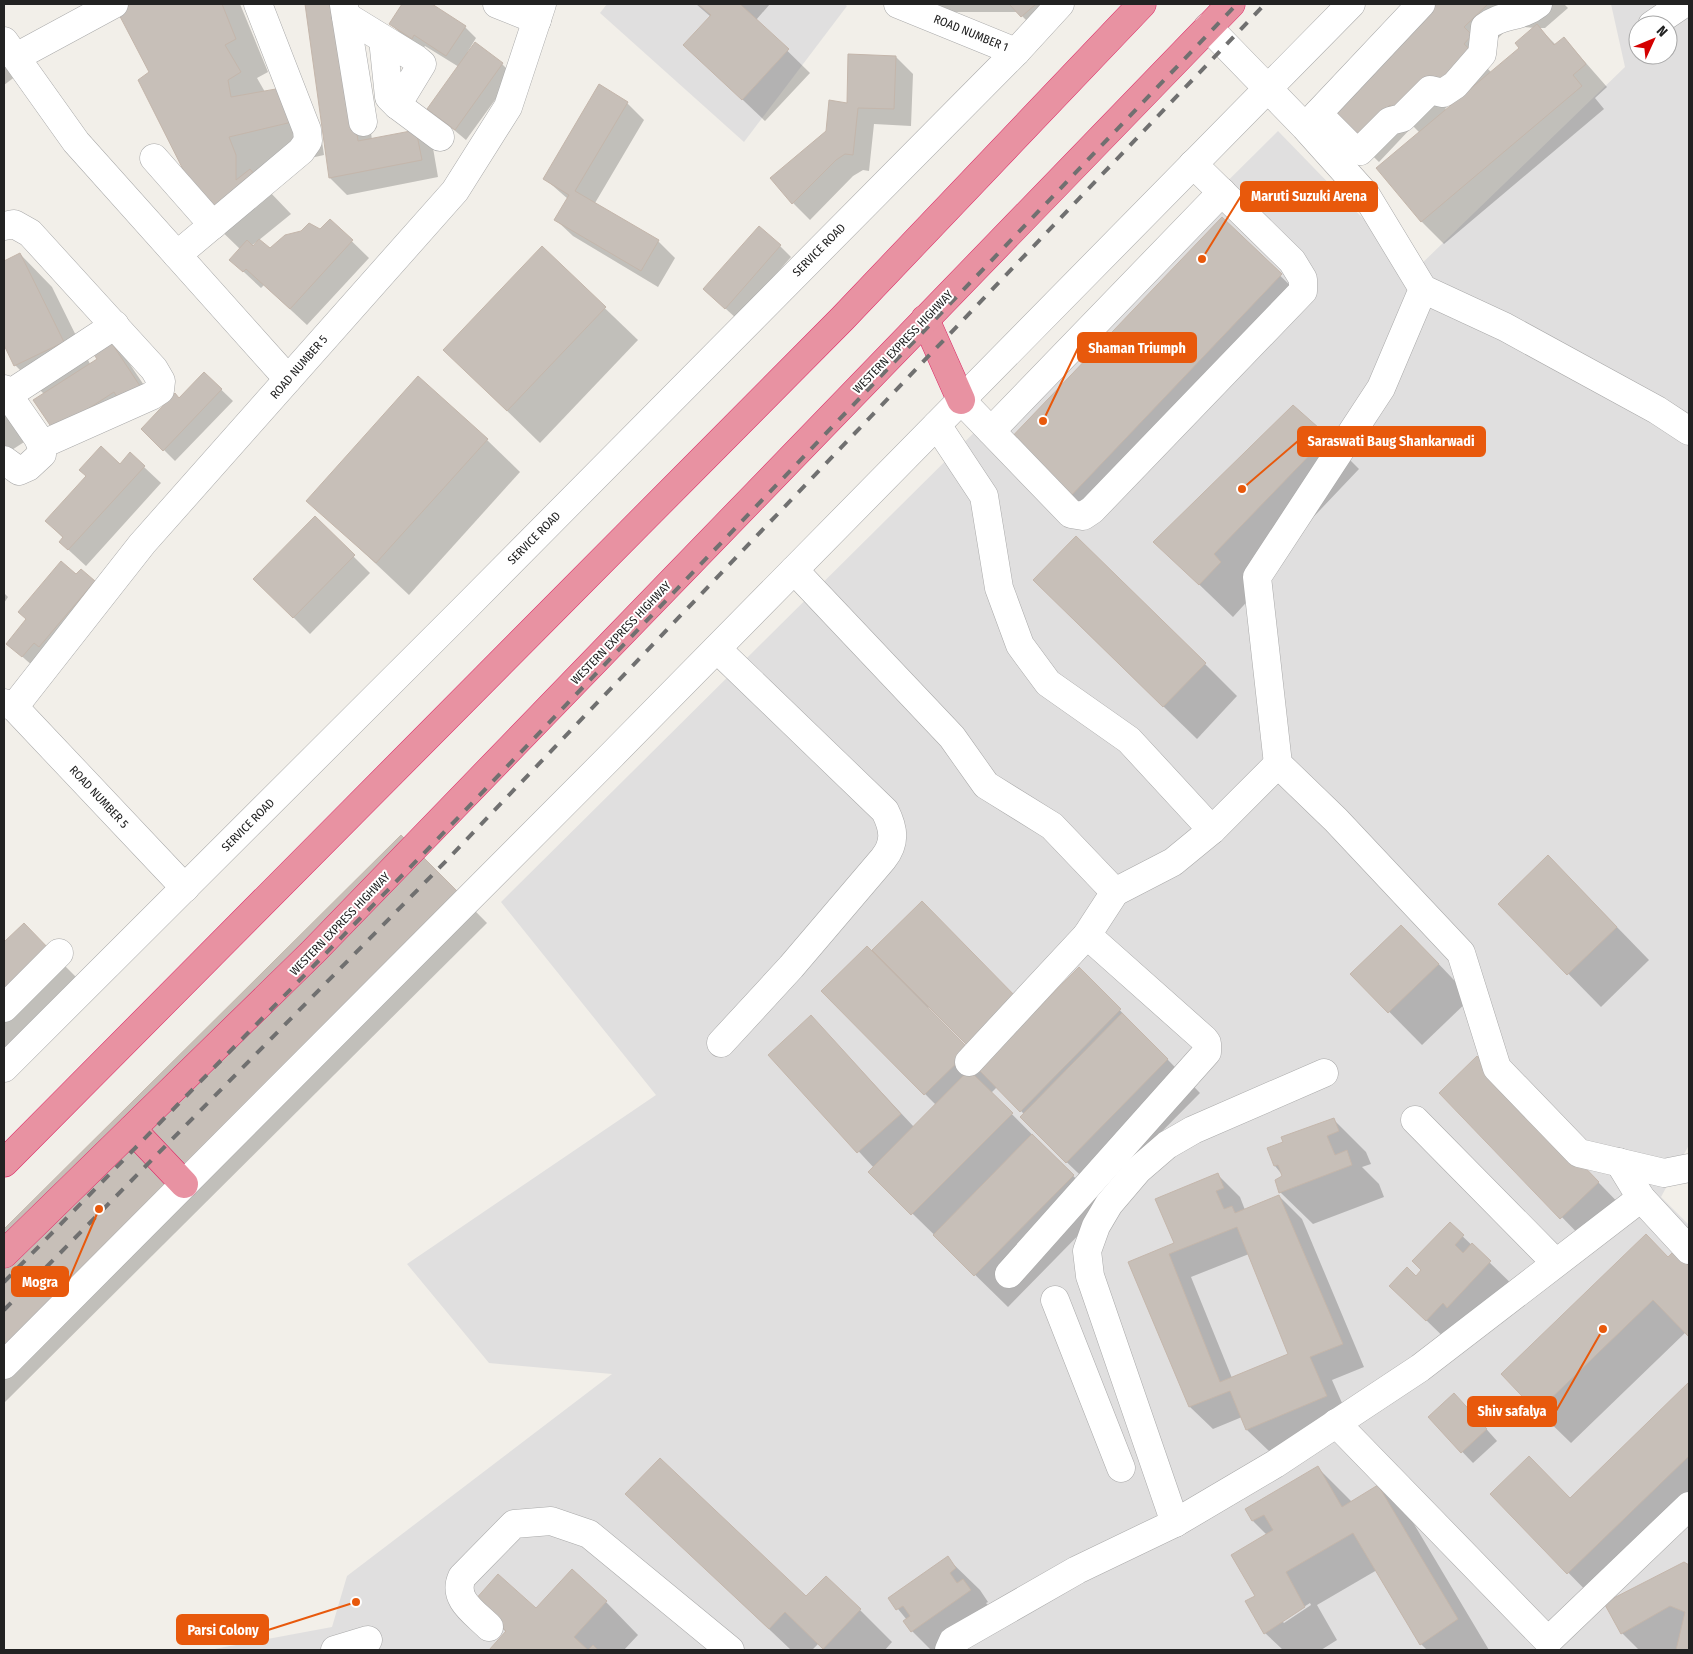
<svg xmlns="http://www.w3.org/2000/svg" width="1693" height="1654" font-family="'Fira Sans Condensed',sans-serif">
  <rect width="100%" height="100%" fill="#f2efe9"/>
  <g fill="#e0dfdf" fill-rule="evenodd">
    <polygon points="607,4 844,4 847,6 744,142 600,13"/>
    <path d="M1611 4H1689V1145L1661 1197 1689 1225V1650H209L332 1627 347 1576 612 1374 489 1363 407 1264 656 1095 501 902 1278 131 1414 271 1625 67ZM1638 25H1668V55H1638Z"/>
  </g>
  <g fill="#0003" fill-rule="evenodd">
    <path d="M120 4H240L268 72 257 78 265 92 286 88 319 121 324 155 261 169 268 190 291 214 259 240 270 250 320 231 330 220 369 258 307 325 264 285 261 288 231 260 240 249 210 220 151 73ZM258 241V242L253 248 251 246Z"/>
    <polygon points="306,4 353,4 372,140 416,131 433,148 438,177 347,195 330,178"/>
    <polygon points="403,4 429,4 465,27 476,38 467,53 502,64 513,75 466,140 429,109 459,67 425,46 423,49 402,35 391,24"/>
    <polygon points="696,4 770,4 756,20 810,73 765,121 685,45 711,17"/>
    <polygon points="938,4 1071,4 1039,33 1018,12 946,12"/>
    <path d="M1434 4H1564L1568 8 1545 28H1539L1556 45 1564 38 1607 87 1595 98 1604 109 1444 244 1421 221 1420 133 1413 126 1379 162 1352 136ZM1511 26 1535 28 1521 48 1492 73 1486 67 1485 50ZM1457 97 1460 100 1446 111 1445 109Z"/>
    <polygon points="4,37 28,67 4,85"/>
    <polygon points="896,57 913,74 911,126 874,124 869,171 863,170 853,176 810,220 793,203 848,104"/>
    <polygon points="627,103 644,120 595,203 658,241 675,258 658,287 573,236 556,220 568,199 545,179"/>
    <polygon points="1222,219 1303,298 1089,522 1008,443"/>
    <polygon points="780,246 791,257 737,319 704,289"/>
    <polygon points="542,248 638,340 540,443 445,350"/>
    <polygon points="20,254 52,287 90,364 98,359 109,340 125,357 156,403 130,409 72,447 55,431 44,394 15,365 4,342 4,262"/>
    <polygon points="204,373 233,401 175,461 143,429 179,399"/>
    <polygon points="4,392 35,435 4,455"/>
    <polygon points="1327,437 1359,469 1246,588 1253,595 1233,617 1155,542"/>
    <polygon points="487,440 520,472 409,595 308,500"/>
    <polygon points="120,465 144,467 161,483 86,566 60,542 63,538 47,521 88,476"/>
    <polygon points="315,518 370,573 310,634 255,579"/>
    <polygon points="81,570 106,593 34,667 8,644"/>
    <polygon points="4,593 8,597 4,603"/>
    <polygon points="1067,613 1205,664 1237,696 1197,739"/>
    <polygon points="401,836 487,923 4,1403 4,1231"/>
    <polygon points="1581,890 1649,960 1601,1007 1500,904"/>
    <path d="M922 903 1033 1015 1079 968 1200 1093 1100 1194 1054 1150 1024 1114 997 1087 991 1093 1105 1208 1008 1307 870 1172 874 1168 770 1055 811 1017 914 1127 936 1105 823 991 871 952ZM930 1006 986 1063 984 1065 928 1008Z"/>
    <polygon points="24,925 85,986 4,1063 4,944"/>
    <polygon points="1434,959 1471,998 1422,1045 1352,974"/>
    <polygon points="1510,1091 1630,1215 1594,1250 1441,1093"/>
    <polygon points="1334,1120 1366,1152 1371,1164 1362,1167 1379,1184 1384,1197 1313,1224 1280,1192 1284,1177 1275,1166"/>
    <path d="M1217 1174 1240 1197 1245 1210 1279 1196 1302 1219 1364 1367 1332 1380 1349 1419 1270 1452 1247 1430 1242 1417 1213 1429 1190 1407 1129 1263 1175 1244ZM1249 1254 1290 1355 1232 1378 1191 1277Z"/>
    <polygon points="1450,1224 1523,1295 1481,1339 1476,1335 1459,1352 1391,1286 1416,1277 1423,1270"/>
    <polygon points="1674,1253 1689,1268 1689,1335 1686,1332 1571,1443 1538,1411"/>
    <polygon points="1689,1384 1689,1520 1601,1606 1491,1494 1570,1499"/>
    <polygon points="1465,1405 1497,1441 1473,1463 1429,1417"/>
    <path d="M1318 1468 1352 1502 1378 1487 1411 1519 1489 1650H1427L1421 1644 1377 1570 1317 1605 1337 1640 1321 1650H1283L1265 1633 1257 1597 1267 1535 1253 1521 1246 1509ZM1310 1603 1311 1605 1284 1623 1282 1621Z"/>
    <polygon points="627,1494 806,1598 860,1610 892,1642 885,1650 825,1650 818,1644 812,1650 791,1650"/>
    <polygon points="947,1558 980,1590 988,1602 986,1603 1003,1623 965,1650 931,1650 912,1631 905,1622 907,1620 889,1598"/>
    <polygon points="1684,1563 1689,1566 1689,1650 1639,1650 1622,1633"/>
    <polygon points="475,1601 536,1610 606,1602 638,1635 624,1650 491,1650 507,1633"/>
  </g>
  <g fill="#c7bfb8" stroke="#c4b6ab" fill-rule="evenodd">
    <polygon points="117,4 222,4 236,39 225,45 241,72 228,80 231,97 287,87 292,122 229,137 236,155 236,180 250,169 259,181 209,221 138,80 149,72 114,5"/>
    <polygon points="305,4 339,4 358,141 416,130 422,160 329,178"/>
    <polygon points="402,4 432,4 466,26 446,56 414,35 412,39 389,24"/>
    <polygon points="698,4 740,4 789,49 742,100 683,45 711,15"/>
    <polygon points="1009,4 1036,4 1021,17"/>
    <polygon points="1432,4 1525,4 1523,6 1488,4 1464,27 1472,35 1464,44 1476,55 1445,87 1434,76 1399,113 1390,105 1356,141 1328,114"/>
    <polygon points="1537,24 1554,45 1564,37 1586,64 1573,75 1582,86 1421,222 1376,168 1519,48 1515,43"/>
    <polygon points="475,42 503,63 455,130 427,109"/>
    <polygon points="848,54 896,56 894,109 858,108 853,155 845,154 836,160 792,204 770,178 826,131 829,100 847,103"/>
    <polygon points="599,84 628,102 575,191 659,240 641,271 554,220 569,195 543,179"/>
    <polygon points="1222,217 1282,274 1066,501 1006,443"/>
    <polygon points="330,219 353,240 290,309 246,269 243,272 229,260 247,240 253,246 259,239 270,248 285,235 301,231 309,223 320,229"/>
    <polygon points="759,226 781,245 725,309 703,289"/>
    <polygon points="542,246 606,307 507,411 443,350"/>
    <polygon points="20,253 64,342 14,366 4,345 4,261"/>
    <polygon points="109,339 140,386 118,399 114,392 54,431 33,400 97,359 91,350"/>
    <polygon points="204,372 222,389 163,451 141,429 175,393 179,398"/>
    <polygon points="418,376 488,439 376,563 306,501"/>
    <polygon points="1293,405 1328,436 1214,554 1221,562 1199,585 1153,542"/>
    <polygon points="101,446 120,464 130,452 145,466 68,550 59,542 63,537 45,521 86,476 79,470"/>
    <polygon points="315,516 355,555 293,618 253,579"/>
    <polygon points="1076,536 1206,663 1163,707 1033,580"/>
    <polygon points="61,561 76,574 81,569 95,581 39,647 34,643 22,657 6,644 26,619 18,612"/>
    <polygon points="401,835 465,899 4,1359 4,1229"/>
    <polygon points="1548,855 1617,927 1567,975 1498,904"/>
    <polygon points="922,901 1021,1002 972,1050 872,950"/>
    <polygon points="24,923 53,953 4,1000 4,942"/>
    <polygon points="1401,925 1439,964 1388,1013 1350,974"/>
    <polygon points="867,946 970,1050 924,1095 821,991"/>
    <polygon points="1079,967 1121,1009 1020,1112 978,1069"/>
    <polygon points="1122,1013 1168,1059 1066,1163 1020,1117"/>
    <polygon points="811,1015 901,1114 857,1153 768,1055"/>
    <polygon points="1477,1056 1599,1182 1560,1219 1439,1093"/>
    <polygon points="969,1070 1013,1113 911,1215 868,1172"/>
    <polygon points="1334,1118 1339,1131 1327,1136 1335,1155 1347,1150 1352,1165 1279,1193 1275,1180 1282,1176 1278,1165 1274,1166 1267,1148 1283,1142 1281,1137"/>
    <polygon points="1032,1134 1074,1175 974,1276 933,1235"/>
    <path d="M1218 1173 1224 1188 1216 1191 1224 1209 1232 1206 1235 1213 1279 1195 1343 1344 1310 1357 1327 1396 1246 1430 1230 1391 1189 1407 1128 1262 1174 1243 1155 1199ZM1237 1227 1288 1354 1220 1382 1169 1254Z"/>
    <polygon points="1450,1222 1464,1235 1455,1245 1463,1253 1472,1243 1491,1261 1447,1308 1443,1303 1426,1321 1389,1286 1407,1267 1416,1276 1421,1270 1412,1261"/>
    <polygon points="1646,1234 1668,1257 1674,1251 1689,1266 1689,1337 1653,1300 1537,1412 1501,1374"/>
    <polygon points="1689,1382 1689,1456 1567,1574 1490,1494 1529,1456 1570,1498"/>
    <polygon points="1454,1393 1487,1429 1461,1453 1428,1417"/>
    <polygon points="660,1458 806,1596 826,1576 861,1609 823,1649 785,1612 769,1629 625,1494"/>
    <polygon points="1318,1466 1342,1507 1378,1485 1458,1619 1420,1645 1353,1533 1286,1572 1305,1607 1264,1634 1245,1601 1255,1596 1231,1555 1273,1530 1264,1515 1252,1521 1245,1509"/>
    <polygon points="948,1556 956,1568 950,1573 957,1583 963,1579 971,1590 911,1632 903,1621 910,1616 903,1606 896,1610 888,1598"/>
    <polygon points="1684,1562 1689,1565 1689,1650 1676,1650 1685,1612 1670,1606 1621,1634 1604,1603"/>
    <polygon points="572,1569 607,1601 574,1637 588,1650 489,1650 506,1631 474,1601 498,1574 536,1608"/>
    <polygon points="593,1645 598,1650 588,1650"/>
  </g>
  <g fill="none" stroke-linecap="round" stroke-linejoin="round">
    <g stroke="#a9a9a9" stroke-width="29">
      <g id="minor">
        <polyline points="497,4 537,20"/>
        <polyline points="898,4 1016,52"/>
        <polyline points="344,5 363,122"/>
        <polyline points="346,16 416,59 422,64 397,105 389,97 383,39"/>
        <polyline points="1652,25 1683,4"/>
        <polyline points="1208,27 1305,127 1366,195 1423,289 1381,388 1257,577 1278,764 1336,820 1461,953 1497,1068 1579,1153 1664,1173 1689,1168"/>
        <polyline points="4,41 76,142 288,379"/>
        <polyline points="16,57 114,4"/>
        <polyline points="397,105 440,137"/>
        <path d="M1318 114 1353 149 1360 151 1390 121 1402 118 1430 90 1443 93 1455 85 1482 54 1485 27C1503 13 1519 19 1538 4"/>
        <polyline points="1306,126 1421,4"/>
        <polyline points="154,158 213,225"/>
        <polyline points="4,226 14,224 30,233 154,369 161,381 160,390 151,396 41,445"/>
        <polyline points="177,255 301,151 308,141 307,130 258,4"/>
        <polyline points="1423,289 1505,327 1657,410 1689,431"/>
        <polyline points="4,389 38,438 41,445 42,454 28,467 19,471 4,460"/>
        <polyline points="8,395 115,325"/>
        <polyline points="961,400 1071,514 1083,516 1092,510 1303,291 1303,279 1292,261 1193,164"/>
        <polyline points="937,425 984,496 999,588 1020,645 1048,683 1129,740 1212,830"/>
        <polyline points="991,431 1222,192"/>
        <polyline points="794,570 952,737 986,785 1052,826 1115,892 1173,862 1212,830 1278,764"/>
        <path d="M717 649 885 811C894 829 896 843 883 859L791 967 721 1043"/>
        <polyline points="4,703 14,707 185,888"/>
        <polyline points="14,707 142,544 455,191 508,107 542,4"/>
        <polyline points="4,1008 59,953"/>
        <polyline points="969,1062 1087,935"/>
        <polyline points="4,1068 465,608 1016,52 1060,4"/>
        <polyline points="1415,1120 1555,1262"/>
        <polyline points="1641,1198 1689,1250"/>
        <polyline points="1009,1274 1207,1052 1207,1043 1204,1039 1087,935 1115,892"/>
        <polyline points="1055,1300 1121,1468"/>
        <polyline points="4,1365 612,755 1351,4"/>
        <polyline points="1336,1423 1548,1641 1689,1506"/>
        <polyline points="1175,1523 1090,1276 1087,1251 1096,1226 1109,1204 1138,1170 1167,1145 1193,1130 1324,1073"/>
        <path d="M489 1627C474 1612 452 1599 462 1577L514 1524 551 1521 589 1534 730 1650"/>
        <polyline points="335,1650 368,1640"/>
        <polyline points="949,1650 953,1641 1077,1570 1175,1523 1275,1464 1420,1368 1641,1198 1619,1162"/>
      </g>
    </g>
    <g stroke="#dc2a67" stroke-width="29">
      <g id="highway">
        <polyline points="925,319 961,400"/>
        <polyline points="132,1129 184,1184"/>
        <polyline points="4,1163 842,319 1142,4"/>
        <polyline points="4,1254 313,952 1231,4"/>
      </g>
    </g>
    <use href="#minor" stroke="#fff" stroke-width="28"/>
    <use href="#highway" stroke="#e892a2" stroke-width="28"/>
    <g stroke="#707070" stroke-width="4" stroke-dasharray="10 10" stroke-linecap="butt">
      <polyline points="4,1282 430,847 1237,4"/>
      <polyline points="4,1310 446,861 1265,4"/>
    </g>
  </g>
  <g text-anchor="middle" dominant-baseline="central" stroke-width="4" stroke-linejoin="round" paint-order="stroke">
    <g font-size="12" fill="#222" stroke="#fff">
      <text transform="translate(971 33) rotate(22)">ROAD NUMBER 1</text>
      <text transform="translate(819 250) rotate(-45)">SERVICE ROAD</text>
      <text transform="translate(903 342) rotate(-46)">WESTERN EXPRESS HIGHWAY</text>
      <text transform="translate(299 367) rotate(-49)">ROAD NUMBER 5</text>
      <text transform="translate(534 538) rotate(-45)">SERVICE ROAD</text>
      <text transform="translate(621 633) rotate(-46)">WESTERN EXPRESS HIGHWAY</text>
      <text transform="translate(99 797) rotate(47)">ROAD NUMBER 5</text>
      <text transform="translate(248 825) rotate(-45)">SERVICE ROAD</text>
      <text transform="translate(340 924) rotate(-46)">WESTERN EXPRESS HIGHWAY</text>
    </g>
  </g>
  <path fill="none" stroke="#e8590c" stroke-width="2" d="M1202 259L1241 196M1043 421L1078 348M1242 489L1298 441M99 1209L68 1282M1603 1329L1556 1411M356 1602L268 1630"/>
  <g fill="#e8590c" stroke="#fff" stroke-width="2">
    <circle cx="1202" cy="259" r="5"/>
    <circle cx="1043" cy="421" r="5"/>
    <circle cx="1242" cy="489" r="5"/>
    <circle cx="99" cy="1209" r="5"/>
    <circle cx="1603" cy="1329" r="5"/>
    <circle cx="356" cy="1602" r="5"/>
  </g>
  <g fill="#e8590c" stroke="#e8590c" stroke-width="2">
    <rect x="1241" y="182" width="136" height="29" rx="5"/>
    <rect x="1078" y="333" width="118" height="29" rx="5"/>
    <rect x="1298" y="427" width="187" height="29" rx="5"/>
    <rect x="12" y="1267" width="56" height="29" rx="5"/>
    <rect x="1468" y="1397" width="88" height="29" rx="5"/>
    <rect x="177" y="1615" width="91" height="29" rx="5"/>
  </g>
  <g font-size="14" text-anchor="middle" font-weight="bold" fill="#fff">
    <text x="1309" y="201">Maruti Suzuki Arena</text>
    <text x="1137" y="353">Shaman Triumph</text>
    <text x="1391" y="446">Saraswati Baug Shankarwadi</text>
    <text x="40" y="1287">Mogra</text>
    <text x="1512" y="1416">Shiv safalya</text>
    <text x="223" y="1635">Parsi Colony</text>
  </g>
  <rect width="1693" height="1654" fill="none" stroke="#222222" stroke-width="10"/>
  <g transform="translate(1653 40) rotate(46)"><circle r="24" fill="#ffffff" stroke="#a7a7a7"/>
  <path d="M0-4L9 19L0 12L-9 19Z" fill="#d40000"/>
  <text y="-8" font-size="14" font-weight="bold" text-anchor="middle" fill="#222222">N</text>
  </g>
</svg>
